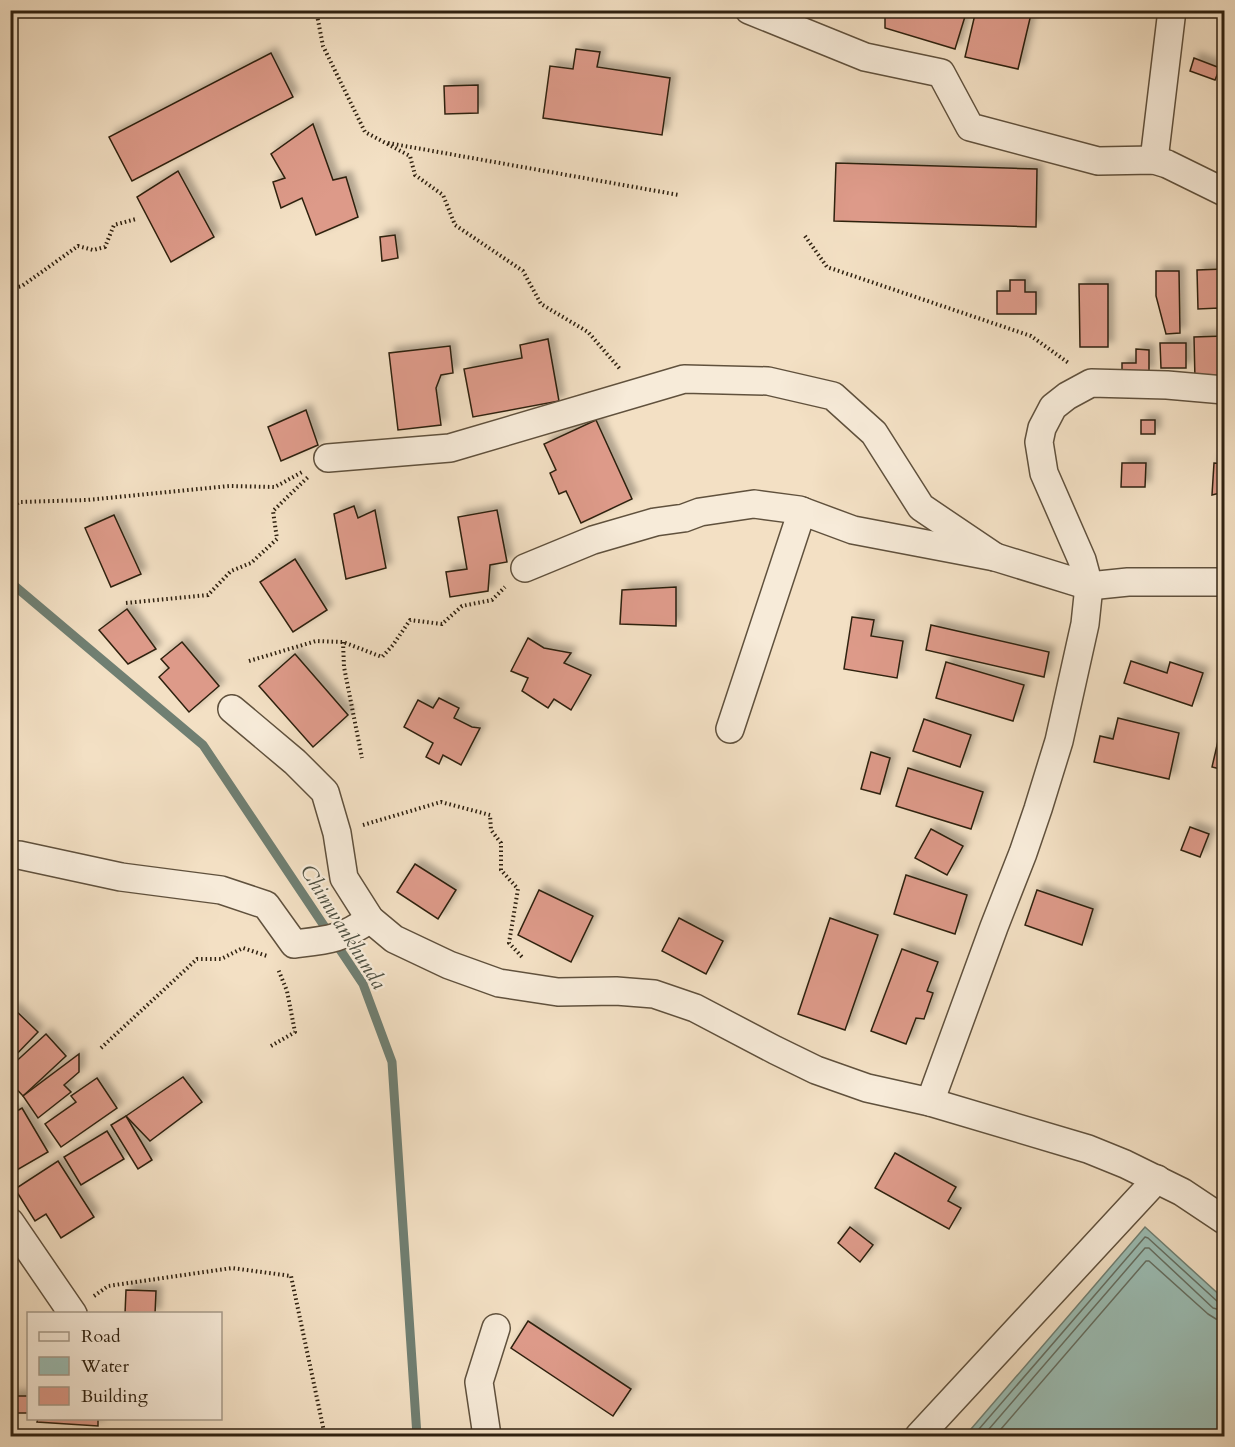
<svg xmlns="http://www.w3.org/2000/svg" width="1235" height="1447" font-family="Cardo,serif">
  <defs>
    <filter id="shadow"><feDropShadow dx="5.5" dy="-5.5" stdDeviation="3" flood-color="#0004"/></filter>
  </defs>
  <rect width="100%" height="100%" fill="#f3e0c4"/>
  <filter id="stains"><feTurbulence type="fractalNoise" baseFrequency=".00333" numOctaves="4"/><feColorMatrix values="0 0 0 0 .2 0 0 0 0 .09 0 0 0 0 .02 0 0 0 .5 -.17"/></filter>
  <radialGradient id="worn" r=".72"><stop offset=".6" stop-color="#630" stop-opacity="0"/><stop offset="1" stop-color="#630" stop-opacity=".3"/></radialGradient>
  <polygon fill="#9bbdb4" stroke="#707f72" stroke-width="1.5" points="1145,1227 1224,1299 1224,1436 965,1436"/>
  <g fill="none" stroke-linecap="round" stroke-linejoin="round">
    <g stroke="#656f62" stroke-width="1.5">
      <polyline points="973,1436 1145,1237 1148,1238 1218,1302 1224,1303"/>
      <polyline points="983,1436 1145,1248 1149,1248 1213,1308 1224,1311"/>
      <polyline points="995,1436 1146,1261 1149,1261 1208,1314 1216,1319 1224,1320"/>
    </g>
    <polyline stroke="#707f72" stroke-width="9" points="10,582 203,745 363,984 392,1062 417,1436"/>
  </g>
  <g fill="#dd9a89" stroke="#2f2110" stroke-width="1.5" filter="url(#shadow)">
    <polygon points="885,10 967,10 955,49 885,28"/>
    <polygon points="976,10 1032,10 1018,69 965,57"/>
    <polygon points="576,49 600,52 597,67 670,78 662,135 543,118 550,66 573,69"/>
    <polygon points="271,53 293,97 132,181 109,137"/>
    <polygon points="1194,58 1220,68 1215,80 1190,71"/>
    <polygon points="478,85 478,113 445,114 444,86"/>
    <polygon points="313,124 333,180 346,177 358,217 316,235 302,198 281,208 273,182 285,178 271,154"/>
    <polygon points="836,163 1037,169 1036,227 834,221"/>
    <polygon points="178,171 214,237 171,262 137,197"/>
    <polygon points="395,235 398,258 382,261 380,237"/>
    <polygon points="1224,269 1224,318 1220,318 1219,308 1198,309 1197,270"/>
    <polygon points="1156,271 1179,271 1180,333 1166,334 1156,296"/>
    <polygon points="1010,280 1025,280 1025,292 1036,292 1036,314 997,314 997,291 1010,291"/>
    <polygon points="1079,284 1108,284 1108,347 1080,347"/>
    <polygon points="1224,336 1224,380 1195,380 1194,337"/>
    <polygon points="548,339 559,401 473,417 464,369 522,358 520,345"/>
    <polygon points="1160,343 1186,343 1186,368 1161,368"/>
    <polygon points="450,346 453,373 441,375 436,388 441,425 398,430 389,353"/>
    <polygon points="1136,349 1149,350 1149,373 1122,372 1122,363 1136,363"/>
    <polygon points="306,410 318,445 281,461 268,427"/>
    <polygon points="596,420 632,499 581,523 566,491 559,494 550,473 556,470 544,444"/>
    <rect x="1141" y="420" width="14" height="14"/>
    <polygon points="1122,463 1146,463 1145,487 1121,487"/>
    <polygon points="1214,463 1224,464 1224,492 1212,495"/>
    <polygon points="354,506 358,518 375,510 386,568 346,579 334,514"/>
    <polygon points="497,510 507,562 490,565 488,591 450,597 446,572 467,569 458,517"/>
    <polygon points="114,515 141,574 111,587 85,528"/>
    <polygon points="295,559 327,610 293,632 260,582"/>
    <polygon points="676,587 676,626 620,624 622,590"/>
    <polygon points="127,609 156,649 128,664 99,630"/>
    <polygon points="852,617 874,620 871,636 903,641 897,678 844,669"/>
    <polygon points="931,625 1049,652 1044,677 926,650"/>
    <polygon points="528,638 544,648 571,653 564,663 591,675 571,710 554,699 548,708 522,691 528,678 511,671"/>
    <polygon points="182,642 219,686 189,712 159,677 169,668 161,659"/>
    <polygon points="295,654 348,715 313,747 259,686"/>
    <polygon points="1131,661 1167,673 1170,662 1203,673 1192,706 1124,683"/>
    <polygon points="946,662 1024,685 1013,721 936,698"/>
    <polygon points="439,698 459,708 454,718 472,727 480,728 461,765 443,755 439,764 426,757 433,743 404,727 418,700 433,708"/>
    <polygon points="1224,715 1224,770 1212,767"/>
    <polygon points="1118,718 1179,733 1169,779 1094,762 1100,736 1113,739"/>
    <polygon points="924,719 971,735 960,767 913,751"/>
    <polygon points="871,752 890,758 880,794 861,789"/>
    <polygon points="908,768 983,792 971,829 896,806"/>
    <polygon points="1190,827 1209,834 1200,857 1181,850"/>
    <polygon points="931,829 963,846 947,875 915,858"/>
    <polygon points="415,864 456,890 438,919 397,892"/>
    <polygon points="906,875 967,895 955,934 894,914"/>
    <polygon points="539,890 593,916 571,962 518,935"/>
    <polygon points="1037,890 1093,909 1082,945 1025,925"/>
    <polygon points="679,918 723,941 706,974 662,951"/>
    <polygon points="830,918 878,935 845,1030 798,1014"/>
    <polygon points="902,949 938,962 927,991 933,993 924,1019 916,1018 906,1044 871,1031"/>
    <polygon points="13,1008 38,1032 10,1061 10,1011"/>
    <polygon points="46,1034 66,1056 23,1096 10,1082 10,1067"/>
    <polygon points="79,1054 79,1072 64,1085 71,1092 38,1118 23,1096"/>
    <polygon points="183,1077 202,1102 150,1141 126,1116"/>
    <polygon points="97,1078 117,1108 61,1147 45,1124 76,1102 71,1096"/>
    <polygon points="22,1108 48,1152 10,1174 10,1115"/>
    <polygon points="126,1116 152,1160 138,1169 111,1125"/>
    <polygon points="107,1131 124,1159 81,1185 64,1157"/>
    <polygon points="895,1153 956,1187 948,1201 961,1208 949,1229 875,1188"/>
    <polygon points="58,1161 94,1217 61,1238 46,1214 35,1221 15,1189"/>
    <polygon points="850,1227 873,1245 860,1262 838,1243"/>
    <polygon points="126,1290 156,1291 155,1314 125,1314"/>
    <polygon points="528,1321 631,1389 613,1416 511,1348"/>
    <rect x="11" y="1396" width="17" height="17"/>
    <polygon points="38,1418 98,1418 98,1426 37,1422"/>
  </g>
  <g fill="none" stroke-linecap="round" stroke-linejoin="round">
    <g stroke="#60513d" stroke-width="30">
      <g id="street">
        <polyline points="749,10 865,57 941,73 970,127 1098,161 1154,160 1167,164 1224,192"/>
        <polyline points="1154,160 1172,10"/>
        <polyline points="328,458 450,448 684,379 768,381 833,396 874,433 921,507 995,557"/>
        <polyline points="525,568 593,540 655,522 684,518 700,512 754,504 799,510 853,530 995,557 1089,586 1128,582 1224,582"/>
        <polyline points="232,709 295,762 325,792 337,833 344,878 370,919 394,939 449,965 499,983 558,992 616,991 654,994 695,1008 775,1050 816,1070 867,1088 930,1102 1088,1149 1125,1164 1182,1192 1224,1220"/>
        <polyline points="730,729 802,511"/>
        <path d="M19 855 121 877 221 890 266 905 294 944C328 940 340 940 370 919"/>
        <polyline points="930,1102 994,927 1023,853 1038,809 1059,741 1085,624 1089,586 1082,560 1044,473 1039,442 1042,428 1053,407 1067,396 1091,383 1167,385 1224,390"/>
        <polyline points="10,1222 73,1314"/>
        <polyline points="487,1436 479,1382 496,1328"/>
        <polyline points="919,1436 1157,1179"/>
      </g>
    </g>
    <g stroke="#2f2110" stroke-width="4" stroke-dasharray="1.5 3" stroke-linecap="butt">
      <polyline points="316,10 323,46 365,132 410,156 415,175 443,195 455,225 523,271 541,304 588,332 620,369"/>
      <polyline points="388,143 679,195"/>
      <polyline points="805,236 827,267 1031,336 1070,364"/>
      <polyline points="10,289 22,286 78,246 93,250 105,247 114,225 136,219"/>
      <polyline points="10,509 19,502 87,500 229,486 275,487 304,471"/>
      <polyline points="126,603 208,595 231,571 251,563 277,539 273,511 308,477"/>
      <polyline points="343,642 344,667 362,758"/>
      <polyline points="249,661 316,641 343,642 382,657 393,645 410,620 442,624 462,606 492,600 505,587"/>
      <polyline points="363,825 441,802 490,815 491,830 501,843 501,870 518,889 509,943 522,957"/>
      <polyline points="271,1046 295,1032 287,991 278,969"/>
      <polyline points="101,1048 197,959 221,959 243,948 267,956"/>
      <polyline points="94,1296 108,1286 232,1268 291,1276 325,1436"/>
    </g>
    <use href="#street" stroke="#f7ebd9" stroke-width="27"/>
  </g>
  <g text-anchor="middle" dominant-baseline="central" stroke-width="4.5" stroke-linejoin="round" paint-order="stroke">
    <g font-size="21" font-style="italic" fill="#4f5041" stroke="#f7ebd9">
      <text transform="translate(343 927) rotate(58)">Chimwankhunda</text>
    </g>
  </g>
  <rect width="1235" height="1447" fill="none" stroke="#f3e0c4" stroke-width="36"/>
  <rect x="12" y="12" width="1211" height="1423" fill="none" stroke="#2f2110" stroke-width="3"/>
  <rect x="18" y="18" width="1199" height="1411" fill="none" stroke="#2f2110" stroke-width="1.5"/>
  <rect x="27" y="1312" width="195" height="108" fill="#f7ebd9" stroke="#a79a89" stroke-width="1.5"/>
  <rect x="39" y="1332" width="30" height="9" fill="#f7ebd9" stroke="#a79a89" stroke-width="1.5"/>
  <text x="81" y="1342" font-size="18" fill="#2f2110">Road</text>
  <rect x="39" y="1357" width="30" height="18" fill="#9bbdb4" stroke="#a79a89" stroke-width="1.5"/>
  <text x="81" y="1372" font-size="18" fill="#2f2110">Water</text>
  <rect x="39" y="1387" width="30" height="18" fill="#dd9a89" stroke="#a79a89" stroke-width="1.5"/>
  <text x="81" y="1402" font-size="18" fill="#2f2110">Building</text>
  <rect width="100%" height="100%" filter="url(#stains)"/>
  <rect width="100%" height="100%" fill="url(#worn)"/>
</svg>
